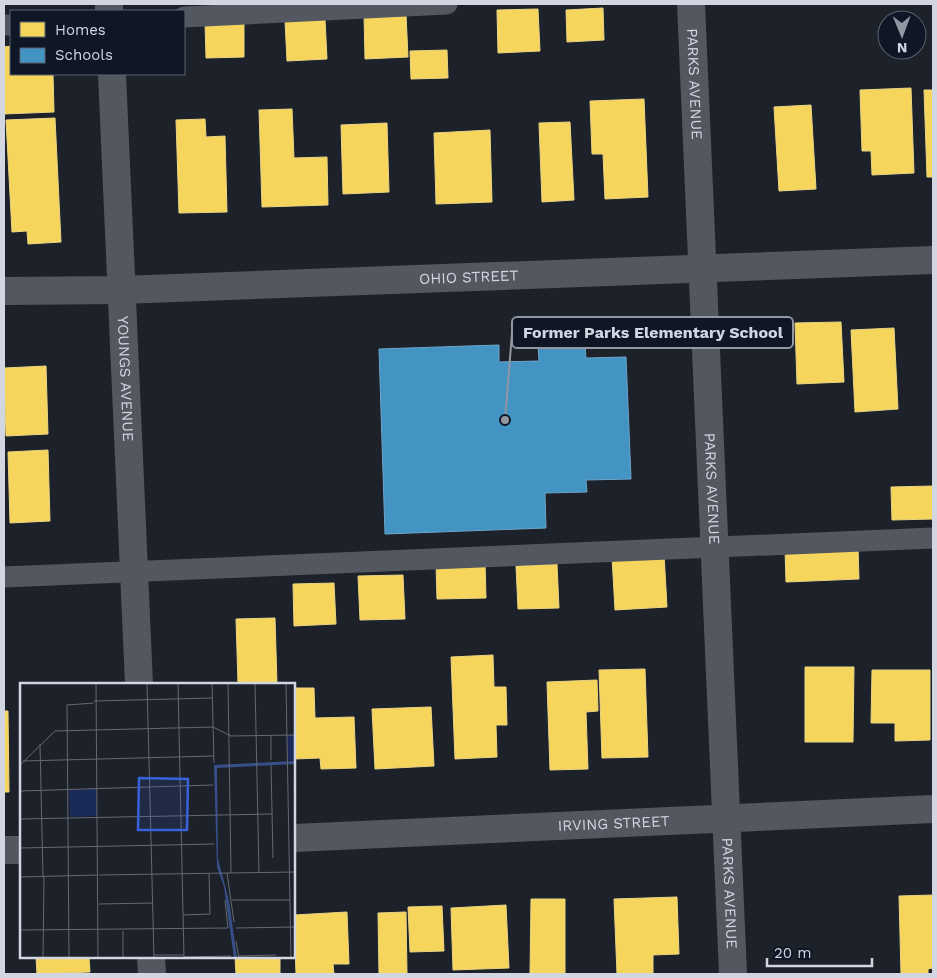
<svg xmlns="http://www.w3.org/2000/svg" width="937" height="978" font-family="'Work Sans',sans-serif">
  <rect width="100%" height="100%" fill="#1d212a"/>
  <g fill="#f6d55c" stroke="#ebd584">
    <polygon points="603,8 604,40 567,42 566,10"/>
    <polygon points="538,9 540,51 498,53 497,10"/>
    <polygon points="406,14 408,57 365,59 364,15"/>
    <polygon points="325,19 327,59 287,61 285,21"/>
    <polygon points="244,22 244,57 206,58 205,23"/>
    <polygon points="11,46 11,74 53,74 54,112 4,114 4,47"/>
    <polygon points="447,50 448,78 411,79 410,51"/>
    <polygon points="911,88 914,173 872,175 871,151 862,151 860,90"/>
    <polygon points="924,90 933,90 933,177 927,177"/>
    <polygon points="644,99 648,197 605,199 603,154 592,154 590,101"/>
    <polygon points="811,105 816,189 779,191 774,107"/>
    <polygon points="292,109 294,158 327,157 328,205 262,207 259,110"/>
    <polygon points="55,118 61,242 28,244 27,231 12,232 6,120"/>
    <polygon points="205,119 206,137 225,136 227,212 179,213 176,120"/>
    <polygon points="570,122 574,200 542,202 539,123"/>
    <polygon points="387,123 389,192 343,194 341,125"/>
    <polygon points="490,130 492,202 436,204 434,133"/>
    <polygon points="841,322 844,382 797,384 795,323"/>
    <polygon points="894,328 898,409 855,412 851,330"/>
    <polygon points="46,366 48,434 6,436 4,368"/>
    <polygon points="48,450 50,521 10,523 8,452"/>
    <polygon points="933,486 933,519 892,520 891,487"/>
    <polygon points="858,546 859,579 786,582 785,549"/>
    <polygon points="664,554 667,607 615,610 612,557"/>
    <polygon points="485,562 486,598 437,599 436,564"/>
    <polygon points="557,564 559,608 518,609 516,566"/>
    <polygon points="403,575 405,619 360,620 358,576"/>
    <polygon points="334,583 336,624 294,626 293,584"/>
    <polygon points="275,618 277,684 238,684 236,619"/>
    <polygon points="493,655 494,687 506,687 507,725 496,725 497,757 455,759 451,657"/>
    <polygon points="805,667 854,667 853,742 805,742"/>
    <polygon points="645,669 648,757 602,758 599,670"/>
    <polygon points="872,670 930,670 930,740 895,741 895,723 871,723"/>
    <polygon points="597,680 598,711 586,712 588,769 550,770 547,682"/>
    <polygon points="294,688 314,688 315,718 354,717 356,768 321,769 320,758 294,759"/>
    <polygon points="431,707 434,766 375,769 372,709"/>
    <polygon points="4,711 8,711 9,792 4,792"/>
    <polygon points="933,895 933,968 928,969 928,974 901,974 899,896"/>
    <polygon points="677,897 679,954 653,955 653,974 617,974 614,899"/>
    <polygon points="531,899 565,899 565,974 530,974"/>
    <polygon points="506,905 509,968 453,970 451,908"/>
    <polygon points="442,906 444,951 410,952 408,907"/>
    <polygon points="347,912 349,964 333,964 334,974 296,974 294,915"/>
    <polygon points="406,912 407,974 379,974 378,913"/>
    <polygon points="36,957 89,957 90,972 37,974"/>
    <polygon points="235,957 280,957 280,974 236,974"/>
  </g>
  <polygon fill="#4393c3" stroke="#6ea7cc" points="585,344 586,358 626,357 631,479 586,480 587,492 545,493 546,528 385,534 379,349 499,345 499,362 539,361 538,345"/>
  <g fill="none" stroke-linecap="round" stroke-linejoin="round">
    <g stroke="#535760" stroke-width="21">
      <polyline points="184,17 447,4"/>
      <polyline points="4,25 11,25"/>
      <polyline points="4,577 933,538"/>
    </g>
    <g stroke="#535760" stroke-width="28">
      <polyline points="109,4 109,11"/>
      <path id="s1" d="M691 4 733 974"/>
      <path id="s2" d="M112 74 139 684"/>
      <path id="s3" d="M4 291 121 290 933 260"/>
      <path id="s4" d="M294 838 933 809"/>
      <polyline points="4,850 21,850"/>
      <polyline points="151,957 152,974"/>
    </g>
  </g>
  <g text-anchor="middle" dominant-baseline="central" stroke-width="5" stroke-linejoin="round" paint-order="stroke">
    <g font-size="15" fill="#d1d6e1" stroke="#0f1625">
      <text stroke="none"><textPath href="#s1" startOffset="80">PARKS AVENUE</textPath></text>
      <text stroke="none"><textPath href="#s3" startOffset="465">OHIO STREET</textPath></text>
      <text stroke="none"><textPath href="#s2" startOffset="305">YOUNGS AVENUE</textPath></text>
      <text stroke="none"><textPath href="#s1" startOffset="485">PARKS AVENUE</textPath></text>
      <text stroke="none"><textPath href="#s4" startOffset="320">IRVING STREET</textPath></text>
      <text stroke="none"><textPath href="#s1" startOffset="890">PARKS AVENUE</textPath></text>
    </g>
  </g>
  <g transform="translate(20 683)">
    <rect width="275" height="275" fill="#1d212a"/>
    <path d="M267 52H275V78L268 77ZM76 106 77 133 50 134 49 107Z" fill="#1b2b59"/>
    <path d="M275 78V81L197 85 198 176 209 218 217 275H214L204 204 197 184 194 82Z" fill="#394f8a"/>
    <path fill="none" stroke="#656973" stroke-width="1" d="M76 0 78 275M127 0 134 275M158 0 164 275M192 0 194 80M208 0 211 190M235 0 239 189M266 0 271 275M74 18 192 15M251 52V77M20 61 23 194M3 78 194 73M0 82 35 48 193 44 211 53 275 52M251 82 253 175M0 108 193 102M0 136 252 131M0 165 194 161M207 190 214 239M79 192 275 189M0 194 78 192M212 217H270M79 221 133 220M163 232 190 231 189 190M216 245 275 244M0 247 208 245 205 217M103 248V275M216 258 219 275M134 272H164M218 273 256 272M164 274 211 273M23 275 24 194M49 275 47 22 74 20"/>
    <path fill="#3862d9" fill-opacity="0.15" stroke="#3862d9" stroke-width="2.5" d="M119 95 168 96 167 147H118Z"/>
    <rect width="275" height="275" fill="none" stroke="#d1d6e1" stroke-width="2.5"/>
  </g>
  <path fill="none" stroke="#9297a1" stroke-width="2" d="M505 420L512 333"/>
  <circle fill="#9297a1" stroke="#0f1625" stroke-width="2" cx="505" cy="420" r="5"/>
  <rect fill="#0f1625" stroke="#9297a1" stroke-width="2" x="512" y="317" width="281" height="31" rx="5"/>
  <g font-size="16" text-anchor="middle" font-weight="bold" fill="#d1d6e1">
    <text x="653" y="338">Former Parks Elementary School</text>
  </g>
  <rect width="937" height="978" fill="none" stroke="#d1d6e1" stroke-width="10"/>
  <rect x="10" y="10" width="175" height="65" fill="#0f1625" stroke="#5d6370"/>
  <rect x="20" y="22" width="25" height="15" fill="#f6d55c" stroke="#5d6370"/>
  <text x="55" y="35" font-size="15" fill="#d1d6e1">Homes</text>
  <rect x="20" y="48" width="25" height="15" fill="#4393c3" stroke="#5d6370"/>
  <text x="55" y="60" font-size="15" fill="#d1d6e1">Schools</text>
  <g transform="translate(902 35) rotate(179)"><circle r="24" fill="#0f1625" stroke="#5d6370"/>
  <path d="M0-4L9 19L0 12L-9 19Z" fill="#9297a1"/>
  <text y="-8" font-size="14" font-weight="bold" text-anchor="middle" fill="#d1d6e1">N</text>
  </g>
  <path d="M767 958v8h105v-8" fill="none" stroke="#d1d6e1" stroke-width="2.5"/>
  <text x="774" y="958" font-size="15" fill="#d1d6e1" stroke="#0f1625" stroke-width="4" paint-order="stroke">20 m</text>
</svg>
